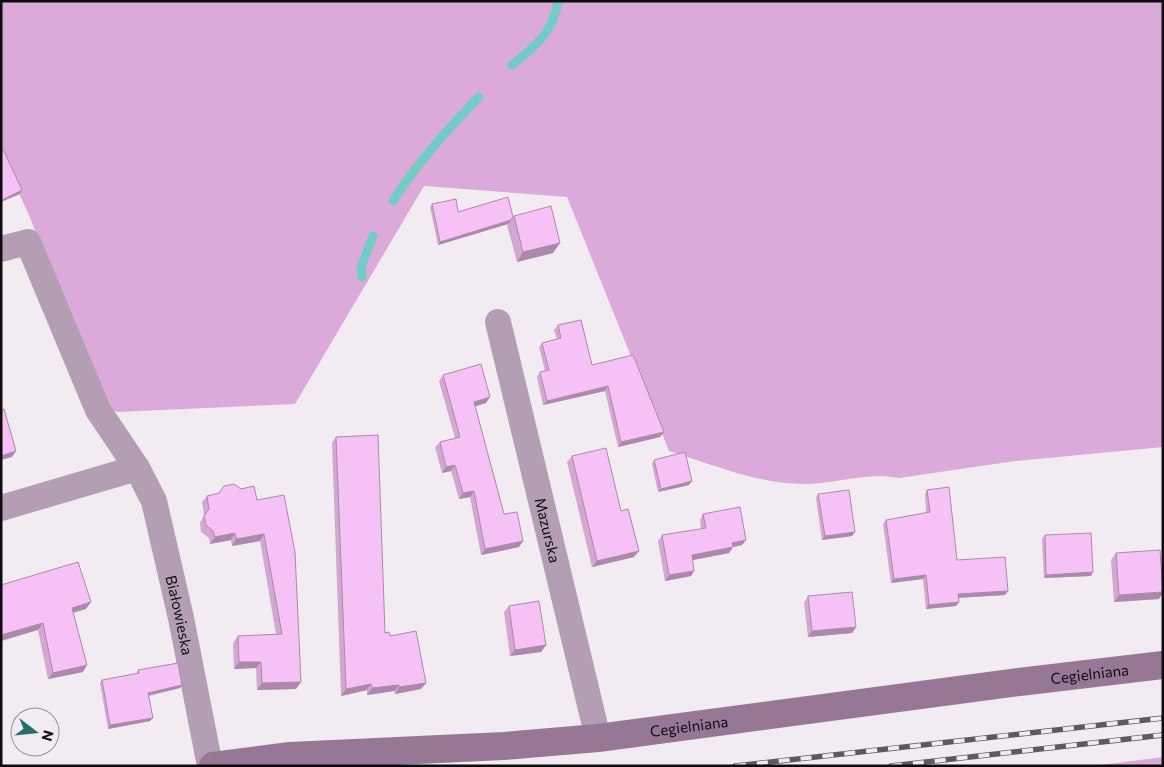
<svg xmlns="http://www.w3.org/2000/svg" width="1164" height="767" font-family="Commissioner,sans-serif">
  <rect width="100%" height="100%" fill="#f2ecf2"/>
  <g fill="#dbaada">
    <path d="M1 1H1163V447L1015 461 899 478C868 472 839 483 807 484 760 485 714 465 669 451L567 197 424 186 295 404 117 412 104 407 31 220 1 153Z"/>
    <polygon points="1163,757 1163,766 1093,766"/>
  </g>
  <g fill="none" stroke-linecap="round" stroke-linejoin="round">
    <g stroke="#72ccc5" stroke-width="9">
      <path d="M512 65C535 47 554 31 558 1"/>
      <path d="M393 201C418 162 447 130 479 97"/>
      <polyline points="362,277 361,267 373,236"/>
    </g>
    <g stroke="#b49eb4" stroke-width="26">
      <path id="s1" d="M1 249 28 242 98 410 137 468 154 501 181 618 210 766"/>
      <path id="s2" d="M498 322 598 738"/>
      <polyline points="1,508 137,468"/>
    </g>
    <path stroke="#977796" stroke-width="28" id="s3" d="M213 766 290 756 504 746 598 738 1019 682 1163 665"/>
    <g stroke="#5d5a5d" stroke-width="5.5">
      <g id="rail">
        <polyline points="735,766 1163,718"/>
        <polyline points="891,766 1163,735"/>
      </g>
    </g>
    <use href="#rail" stroke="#f2ecf2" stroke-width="4" stroke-dasharray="11" stroke-linecap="butt"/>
  </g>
  <g fill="#d4a7d3">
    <polygon points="432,204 458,212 513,217 514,216 553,253 517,262 507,225 508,224 438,245 430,207"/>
    <polygon points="558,325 592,365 664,432 660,437 618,447 605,391 543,405 537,377 540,372 545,371 539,347 542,343 557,339 554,330"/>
    <polygon points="443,375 486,403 475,406 504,514 523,541 519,547 481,555 470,497 459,499 451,471 442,473 435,447 440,442 455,438 439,381"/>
    <polygon points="336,437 385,633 390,636 426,683 421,689 395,694 394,691 367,695 367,690 341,696 332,443"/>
    <polygon points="572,456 621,511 634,557 592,567 567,462"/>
    <polygon points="654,460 689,485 658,492 652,464"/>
    <polygon points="254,486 296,689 257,690 256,668 234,669 233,643 238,636 276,634 260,541 232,546 231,540 210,544 209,538 201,532 200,523 204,515 202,502 207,496"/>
    <polygon points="927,490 957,560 1005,595 958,598 959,602 956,606 926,609 923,579 891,583 883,524 886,520 926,513 925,494"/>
    <polygon points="818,494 855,532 852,536 822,540 816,498"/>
    <polygon points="703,514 742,545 733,547 729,553 692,560 694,571 691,576 665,581 658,541 662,535 701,529 700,520"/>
    <polygon points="1045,535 1091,576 1044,578 1042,539"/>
    <polygon points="1116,553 1163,584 1163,593 1159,599 1114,602 1111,560"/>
    <polygon points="1,585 86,609 73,613 83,672 48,679 38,630"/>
    <polygon points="808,596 856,627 852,633 808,637 804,603"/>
    <polygon points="509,606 546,645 541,652 510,656 504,612"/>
    <polygon points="138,670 182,685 180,688 149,696 150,721 108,729 100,683 102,680 136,674"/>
  </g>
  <g fill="#ac88ac">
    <polygon points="22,190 20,194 1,202 2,200"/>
    <polygon points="511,220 508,224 438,245 440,242"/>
    <polygon points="560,243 553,253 517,262 523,252"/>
    <polygon points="608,386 605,391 543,405 547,401"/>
    <polygon points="490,397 486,403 470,408 474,402"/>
    <polygon points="664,432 660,437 618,447 621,442"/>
    <polygon points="16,451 12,457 1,460 1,456"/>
    <polygon points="455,465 451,471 442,473 446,467"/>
    <polygon points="692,481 689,485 658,492 661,489"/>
    <polygon points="474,491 470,497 459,499 463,493"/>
    <polygon points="855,532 852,536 822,540 825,536"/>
    <polygon points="235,533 231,540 210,544 215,537"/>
    <polygon points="264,534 260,541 232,546 236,539"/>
    <polygon points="746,540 742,545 728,548 732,543"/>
    <polygon points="523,541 519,547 481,555 485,549"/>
    <polygon points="733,547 729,553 688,561 692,555"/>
    <polygon points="639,551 634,557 592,567 597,561"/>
    <polygon points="694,571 691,576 665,581 669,575"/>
    <polygon points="1093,572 1091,576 1044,578 1046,575"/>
    <polygon points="926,575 923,579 891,583 894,579"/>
    <polygon points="1008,591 1005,595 955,598 958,594"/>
    <polygon points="1163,592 1159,599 1114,602 1119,595"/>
    <polygon points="91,602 86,609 67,614 72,608"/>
    <polygon points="959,602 956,606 926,609 929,605"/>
    <polygon points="43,623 38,630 1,641 1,635"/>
    <polygon points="856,627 852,633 808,637 812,631"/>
    <polygon points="546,645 541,652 510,656 515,650"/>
    <polygon points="239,662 261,662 256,668 234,669"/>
    <polygon points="87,665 83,672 48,679 53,673"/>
    <polygon points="301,682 296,689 257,690 262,683"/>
    <polygon points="426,683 421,689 395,694 399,687"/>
    <polygon points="371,684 367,690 341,696 346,689"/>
    <polygon points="182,685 180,688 146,696 148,693"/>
    <polygon points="399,685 394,691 367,695 372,688"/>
    <polygon points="153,718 150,721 108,729 110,725"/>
  </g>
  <g fill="#f6c2f5" stroke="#ac88ac">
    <polygon points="1,145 22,190 2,200 1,199"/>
    <polygon points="508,197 513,217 511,220 440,242 432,204 456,199 458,212"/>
    <polygon points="551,206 560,243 523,252 514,216"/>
    <polygon points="581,320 592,365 633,355 664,432 621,442 608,386 547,401 540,372 549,370 542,343 561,338 558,325"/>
    <polygon points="481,364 490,397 474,402 504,514 517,512 523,541 485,549 474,491 463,493 455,465 446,467 440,442 460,437 443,375"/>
    <polygon points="4,409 16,451 1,456 1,410"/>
    <polygon points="378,435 385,633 389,632 390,636 416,631 426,683 399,687 399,685 372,688 371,684 346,689 336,437"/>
    <polygon points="606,448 621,511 628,509 639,551 597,561 572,456"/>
    <polygon points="685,452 692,481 661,489 654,460"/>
    <polygon points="234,484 241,489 254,486 257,500 284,495 295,552 301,682 262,683 261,662 239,662 238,636 282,634 264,534 236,539 235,533 215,537 213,531 206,525 204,516 209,509 207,496 219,493 224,486"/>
    <polygon points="949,487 957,560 1005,557 1008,591 958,594 959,602 929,605 926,575 894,579 886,520 930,512 927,490"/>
    <polygon points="849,490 855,532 825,536 818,494"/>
    <polygon points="740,507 746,540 732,543 733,547 692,555 694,571 669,575 662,535 706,528 703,514"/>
    <polygon points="1091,533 1093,572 1046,575 1045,535"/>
    <polygon points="1160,550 1163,592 1119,595 1116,553"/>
    <polygon points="78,562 91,602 72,608 87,665 53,673 43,623 1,635 1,585"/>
    <polygon points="852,592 856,627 812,631 808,596"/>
    <polygon points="539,601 546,645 515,650 509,606"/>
    <polygon points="178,663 182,685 148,693 153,718 110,725 102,680 139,673 138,670"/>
  </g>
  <g text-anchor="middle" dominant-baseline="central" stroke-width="4" stroke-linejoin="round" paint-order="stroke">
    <g font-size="15" fill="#0e0c0e" stroke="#f2ecf2">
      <text stroke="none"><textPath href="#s2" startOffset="214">Mazurska</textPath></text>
      <text stroke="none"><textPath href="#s1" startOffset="434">Białowieska</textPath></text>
      <text stroke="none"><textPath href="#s3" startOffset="882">Cegielniana</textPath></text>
      <text stroke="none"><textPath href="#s3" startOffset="478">Cegielniana</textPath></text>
    </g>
  </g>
  <rect width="1164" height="767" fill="none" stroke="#0e0c0e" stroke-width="5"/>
  <g transform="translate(35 732) rotate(106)"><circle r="24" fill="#f2ecf2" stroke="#979297"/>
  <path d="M0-4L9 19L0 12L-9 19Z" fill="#256f69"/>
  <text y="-8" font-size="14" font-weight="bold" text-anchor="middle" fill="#0e0c0e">N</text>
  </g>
</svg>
